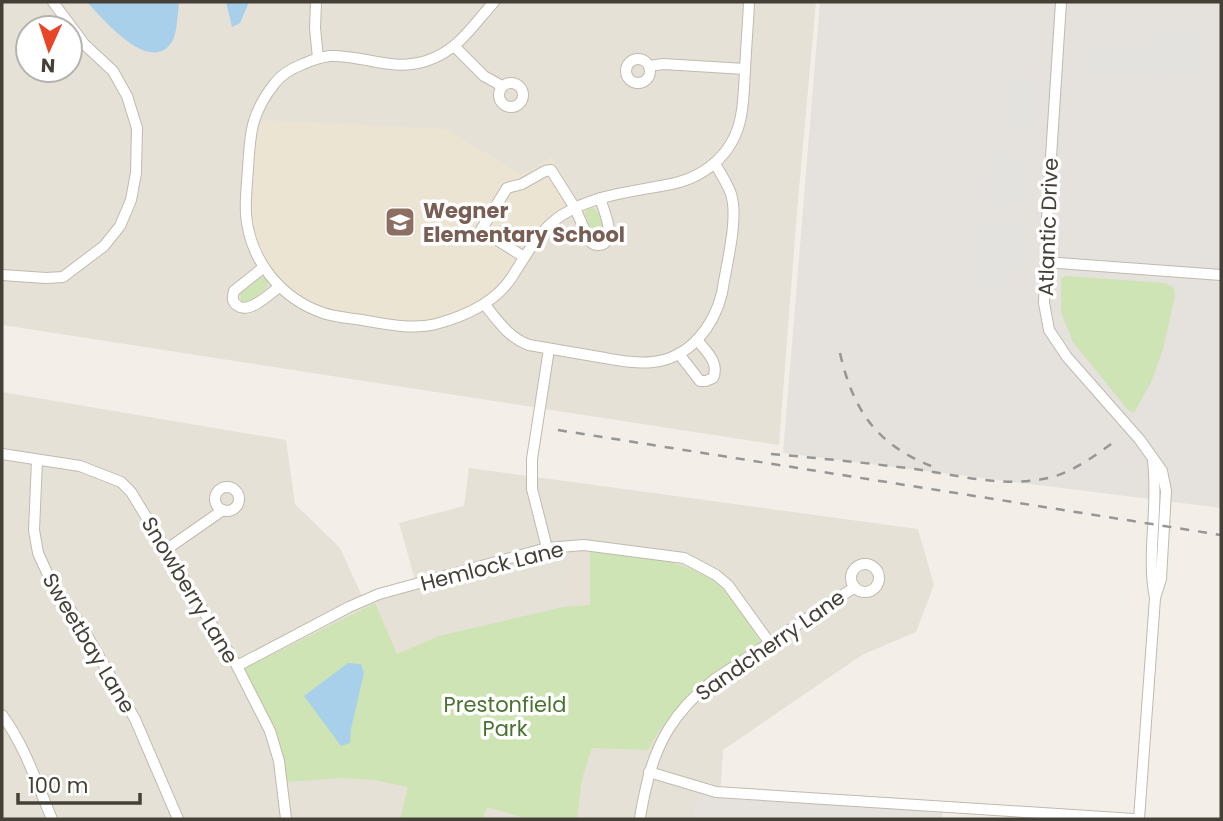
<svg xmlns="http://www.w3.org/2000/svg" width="1223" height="821" font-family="Poppins,sans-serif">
  <rect width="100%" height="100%" fill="#f3efe8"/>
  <g fill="#e6e1d7">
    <polygon points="2,2 50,2 70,28 28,28 28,70 70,70 70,28 53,2 816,2 797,211 779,445 2,325"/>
    <polygon points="2,392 286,440 295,504 340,548 363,598 415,580 399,523 464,506 469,468 918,529 934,585 916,632 862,655 723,750 720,798 697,792 695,819 2,819"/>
  </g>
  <g fill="#e5e1dd">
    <polygon points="820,2 1221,2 1221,508 783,453"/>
    <polygon points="696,792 716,798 943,811 942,819 695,819"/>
  </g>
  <polygon fill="#ebe4d3" points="256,120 445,129 522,175 551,157 580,203 571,207 511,274 483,302 460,314 413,324 329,312 304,301 282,285 255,245 248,211"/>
  <g fill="#cee4b4">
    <path d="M591 207C601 210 605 228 603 238L599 240 595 238 593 235 585 214 587 208Z"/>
    <polygon points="1067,276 1165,283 1174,288 1175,296 1163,349 1152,380 1134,413 1128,410 1073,342 1061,313 1061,278"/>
    <polygon points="261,277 266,278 268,281 267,288 249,302 241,302 240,293"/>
    <path d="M590 551C630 554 689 559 720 586 737 601 749 625 762 644 712 676 677 696 648 750L592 748 582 779 577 819H528L487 807 483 819H400L408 787 375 780 340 778 286 782 243 669 375 603 397 654 439 636 563 607 590 605Z"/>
  </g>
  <g fill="#e4e2df">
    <polygon points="1150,31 1202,34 1200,72 1172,71 1172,77 1088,71 1089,47 1148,51"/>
    <polygon points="1012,77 1036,79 1032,134 1016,133 1016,128 1009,128"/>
    <polygon points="986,144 1005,154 1024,158 1021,200 1014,199 1014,207 982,205"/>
    <polygon points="981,223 1020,226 1016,280 999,293 976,291"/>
  </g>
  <g fill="#a9d0eb">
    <path d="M87 2H179C178 11 177 32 173 40 152 78 103 19 87 2Z"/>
    <polygon points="226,2 249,2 240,23 232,27"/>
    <polygon points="348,663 361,664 364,673 351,729 350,743 341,746 304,696"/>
  </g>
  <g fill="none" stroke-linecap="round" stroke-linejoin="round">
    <g stroke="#c0baae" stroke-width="12">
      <g id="minor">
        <polyline points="316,2 315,28 318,58"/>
        <path d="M494 2C472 26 459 50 426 61 390 72 365 55 330 56 320 57 312 60 303 64 293 68 281 75 275 83 251 113 250 133 248 169 247 184 245 199 246 215 250 260 280 298 323 313 335 317 349 318 362 320 386 324 412 330 436 324 466 316 495 303 512 277 526 255 540 229 562 215 594 195 630 192 666 185 703 179 734 155 741 116 744 101 744 86 745 70 746 48 748 25 749 2"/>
        <polyline points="1061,2 1047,219 1044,303 1049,330 1067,357 1140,440 1162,471 1166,491 1161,579 1155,598"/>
        <polyline points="455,47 484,76 502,86"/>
        <circle cx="638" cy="71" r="12"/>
        <polyline points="649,66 663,64 745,69"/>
        <circle cx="511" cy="95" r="12"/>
        <path d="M524 257 481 230 507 188 522 184 545 171 551 170 575 208 589 240C593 244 593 245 599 245 619 243 603 209 600 198"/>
        <polyline points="1045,262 1221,275"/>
        <path d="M264 267 234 291C232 298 232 302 238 306 249 314 270 294 279 287"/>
        <polyline points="2,275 46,278 63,277 104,246 120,226 131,200 136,173 137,128 127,96 113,71 85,45 53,2"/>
        <path d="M485 305C498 321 509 338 529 345 553 349 576 353 599 357 617 360 635 364 653 362 690 358 714 326 722 293 726 266 739 219 731 194 727 183 721 174 715 164"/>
        <path d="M679 354 700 381H706L713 378C720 363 706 351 697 340"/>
        <polyline points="2,454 80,466 121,482 131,492 237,666 270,731 279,761 286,819"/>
        <polyline points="37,460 34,530 38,553 49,577 85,632 135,719 178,819"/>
        <circle cx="227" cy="499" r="12"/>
        <polyline points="547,548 532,489 532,459 549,349"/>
        <polyline points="167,549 223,510"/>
        <circle cx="865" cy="578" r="14"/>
        <polyline points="237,666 349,607 379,594 547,548 584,545 684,558 705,569 716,575 728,585 769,642"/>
        <path d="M2 715C25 746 37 784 52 819"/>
        <polyline points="649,772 716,792 1134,819"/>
        <path d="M640 819C641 810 643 801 645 792 655 743 675 710 715 679L855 587"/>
        <path d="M1139 819 1155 598C1146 553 1159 507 1153 461"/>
      </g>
    </g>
    <use href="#minor" stroke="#fff" stroke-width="10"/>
    <g stroke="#969696" stroke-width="2.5" stroke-dasharray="9 9" stroke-linecap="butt">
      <path d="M840 353C853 410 876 444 931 466"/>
      <polyline points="558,430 1221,535"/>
      <path d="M771 454C819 458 867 463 915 469 956 475 1001 487 1043 479 1069 475 1093 457 1114 442"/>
    </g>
  </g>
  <defs>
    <g id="school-square" transform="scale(1.575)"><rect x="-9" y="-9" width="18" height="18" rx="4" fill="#8d6e63" stroke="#fff"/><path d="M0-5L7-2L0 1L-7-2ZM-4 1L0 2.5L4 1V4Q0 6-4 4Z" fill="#fff"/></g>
  </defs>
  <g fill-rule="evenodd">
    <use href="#school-square" x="400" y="222"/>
  </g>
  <g text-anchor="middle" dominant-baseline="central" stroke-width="7" stroke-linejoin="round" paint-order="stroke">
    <g font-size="21" font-weight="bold" fill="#785e54" stroke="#fff" text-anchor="start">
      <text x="423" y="210">Wegner<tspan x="423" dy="24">Elementary School</tspan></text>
    </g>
    <g font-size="21" fill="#454037" stroke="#fff">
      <text transform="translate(1048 227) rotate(-88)">Atlantic Drive</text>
      <text transform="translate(492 566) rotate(-14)">Hemlock Lane</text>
      <text transform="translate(190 590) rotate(59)">Snowberry Lane</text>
      <text transform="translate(89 643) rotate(59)">Sweetbay Lane</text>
      <text transform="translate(770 645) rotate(-35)">Sandcherry Lane</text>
    </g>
    <g font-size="21" fill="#49732f" stroke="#fff">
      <text x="505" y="704">Prestonfield<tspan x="505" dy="24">Park</tspan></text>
    </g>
  </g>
  <rect width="1223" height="821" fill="none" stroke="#454037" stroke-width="7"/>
  <g transform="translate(49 49) rotate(183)"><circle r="33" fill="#ffffff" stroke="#b5b3af" stroke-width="2"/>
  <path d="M0-5L12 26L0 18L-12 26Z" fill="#e94529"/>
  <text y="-10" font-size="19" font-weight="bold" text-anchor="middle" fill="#454037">N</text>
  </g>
  <path d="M18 793v10h122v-10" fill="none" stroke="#454037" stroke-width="3.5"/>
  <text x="28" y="793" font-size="21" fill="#454037" stroke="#ffffff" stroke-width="5" paint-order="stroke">100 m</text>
</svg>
